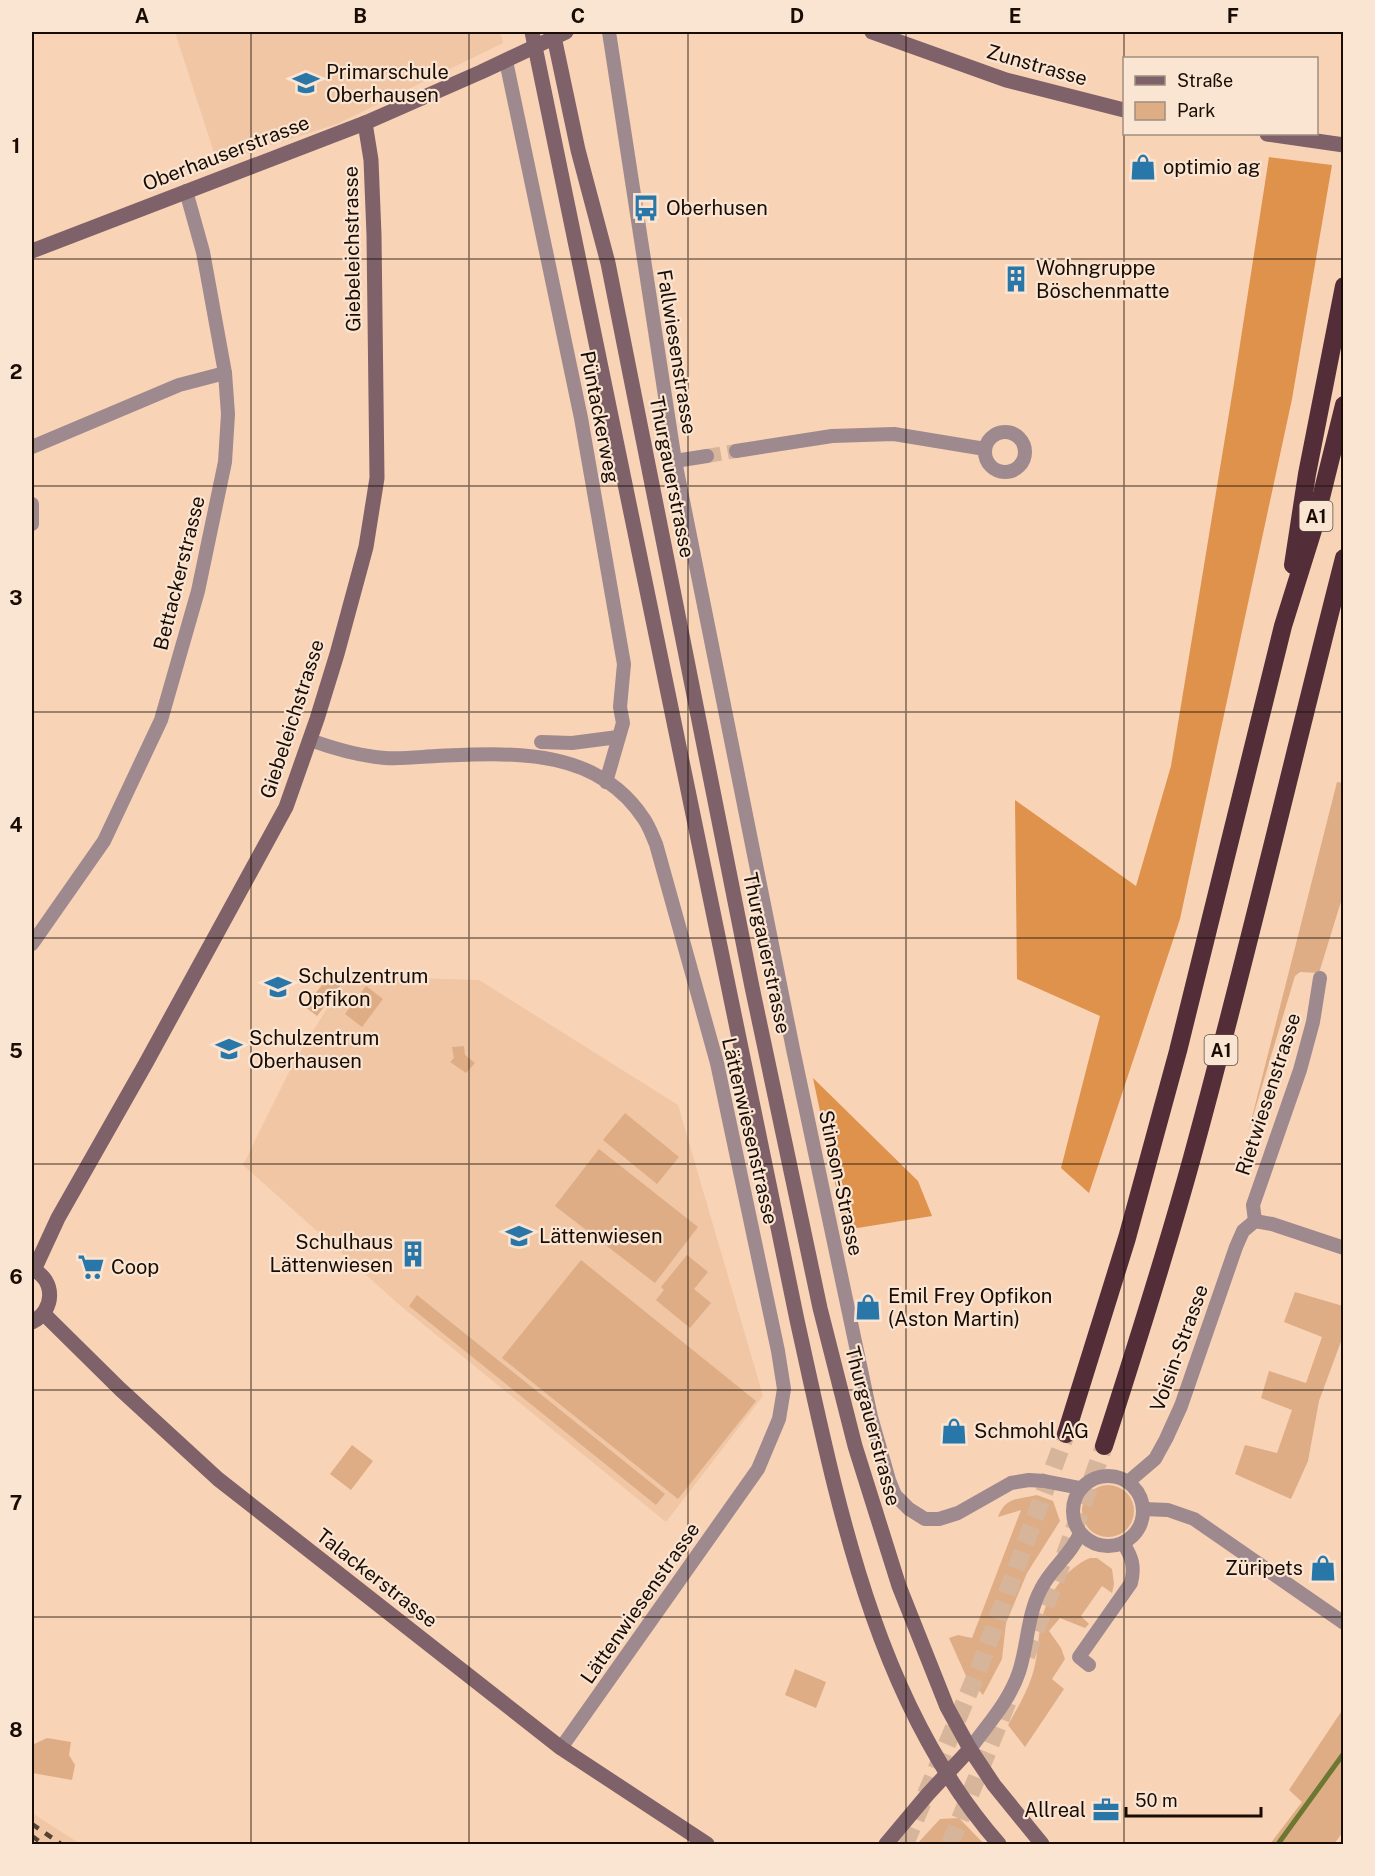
<svg xmlns="http://www.w3.org/2000/svg" width="1375" height="1876" font-family="'Public Sans',sans-serif">
  <rect width="100%" height="100%" fill="#f8d3b6"/>
  <g fill="#f0c6a4">
    <polygon points="175,32 500,32 503,43 337,124 217,162"/>
    <polygon points="347,976 479,980 678,1105 763,1396 666,1522 402,1307 243,1165 294,1062"/>
    <polygon points="32,1813 80,1844 32,1844"/>
  </g>
  <g fill="#dead85">
    <polygon points="1337,782 1343,783 1343,895 1319,973 1300,972 1295,976 1248,1133"/>
    <polygon points="332,972 344,981 317,1016 305,1007"/>
    <polygon points="366,986 383,999 362,1027 345,1014"/>
    <polygon points="464,1046 465,1055 475,1063 466,1073 450,1062 454,1058 452,1047"/>
    <polygon points="625,1113 679,1157 657,1184 603,1140"/>
    <polygon points="599,1149 698,1227 655,1283 555,1206"/>
    <polygon points="687,1255 708,1272 694,1289 711,1303 690,1328 656,1300 664,1290 661,1287"/>
    <polygon points="581,1260 756,1401 678,1499 502,1358"/>
    <polygon points="1295,1292 1343,1306 1343,1336 1319,1401 1308,1461 1291,1499 1235,1474 1245,1445 1277,1453 1292,1410 1261,1398 1269,1371 1306,1383 1322,1337 1284,1322"/>
    <polygon points="417,1295 665,1494 656,1505 409,1306"/>
    <polygon points="352,1445 373,1461 351,1490 330,1474"/>
    <circle cx="1108" cy="1511" r="26"/>
    <path d="M1037 1495 1053 1501 1060 1521 1027 1573 1006 1623 1002 1659 983 1695 966 1676 949 1638 958 1635 972 1638 1021 1510 998 1517C1006 1496 1018 1500 1037 1495Z"/>
    <path d="M1090 1558H1097L1112 1569 1114 1584 1112 1593 1102 1586 1081 1616 1089 1624 1085 1628 1060 1618 1049 1631 1061 1648 1065 1659 1052 1679 1064 1689 1025 1747 1008 1725C1018 1707 1029 1689 1034 1669 1038 1654 1038 1638 1041 1623 1046 1596 1066 1568 1090 1558Z"/>
    <polygon points="795,1669 826,1682 816,1708 785,1695"/>
    <polygon points="1343,1709 1343,1832 1334,1844 1270,1844 1302,1802 1289,1790"/>
    <polygon points="47,1738 71,1742 69,1755 75,1765 72,1780 32,1773 32,1745"/>
    <polygon points="959,1818 984,1844 917,1844 940,1819"/>
  </g>
  <g fill="#df924b">
    <polygon points="1269,157 1332,165 1292,399 1180,919 1089,1193 1061,1168 1100,1016 1017,979 1015,800 1136,886 1171,766 1234,383"/>
    <polygon points="813,1078 918,1181 932,1216 845,1230"/>
  </g>
  <g fill="none" stroke-linecap="round" stroke-linejoin="round">
    <polyline stroke="#6c7831" stroke-width="5" points="1278,1844 1344,1753"/>
    <polyline stroke="#d6b59b" stroke-width="14" stroke-dasharray="14 7" stroke-linecap="butt" points="707,456 736,451"/>
    <g stroke="#d6b59b" stroke-width="18" stroke-dasharray="18 9" stroke-linecap="butt">
      <polyline points="1026,1656 1062,1563 1104,1446"/>
      <polyline points="905,1844 979,1668 1066,1434"/>
      <polyline points="950,1844 1010,1696"/>
    </g>
    <g stroke="#9d898e" stroke-width="14">
      <polyline points="609,32 675,461 793,1049 871,1417 889,1480 895,1495 909,1509 925,1519 939,1519 958,1513 1011,1483 1029,1480 1044,1481 1080,1488"/>
      <polyline points="506,61 581,418 624,664 620,707 623,723 606,782"/>
      <circle cx="1005" cy="452" r="20"/>
      <polyline points="32,447 179,385 225,373"/>
      <polyline points="736,451 832,436 894,434 985,449"/>
      <polyline points="675,461 707,456"/>
      <polyline points="32,504 32,524"/>
      <path d="M310 740C335 749 359 756 385 758 402 759 419 757 436 756 511 753 596 746 644 819 649 826 652 835 656 844L717 1063 778 1351 784 1389 779 1419 758 1469 561 1748"/>
      <polyline points="541,742 572,743 618,737"/>
      <polyline points="32,944 104,841 161,720 198,591 225,462 228,414 225,373 203,252 186,191"/>
      <polyline points="1255,1221 1253,1205 1300,1070 1313,1022 1320,978"/>
      <polyline points="1255,1221 1272,1224 1344,1248"/>
      <circle cx="1108" cy="1511" r="35"/>
      <polyline points="1128,1482 1155,1459 1166,1439 1181,1406 1236,1247 1243,1231 1255,1221"/>
      <polyline points="1143,1509 1168,1510 1194,1519 1344,1623"/>
      <path d="M1089 1665 1079 1657 1131 1583C1135 1566 1132 1557 1123 1543"/>
      <path d="M970 1749C987 1725 1009 1702 1019 1672 1028 1645 1027 1615 1041 1589 1051 1568 1072 1554 1080 1533"/>
    </g>
    <g stroke="#7e6169" stroke-width="15">
      <path d="M532 32 797 1320C837 1500 874 1702 999 1844"/>
      <polyline points="553,32 578,150 608,263 752,987 820,1308 855,1446 899,1586 947,1707 970,1749 994,1785 1042,1844"/>
      <polyline points="872,32 1006,80 1124,110"/>
      <polyline points="1267,134 1344,145"/>
      <polyline points="32,251 365,123 481,72 566,32"/>
      <path d="M32 1269C56 1280 55 1311 32 1322"/>
      <polyline points="34,1270 58,1218 146,1063 286,807 317,719 337,654 366,547 377,478 374,235 371,160 365,123"/>
      <polyline points="44,1314 120,1389 218,1479 561,1748 707,1844"/>
      <polyline points="886,1844 928,1794 970,1749"/>
    </g>
    <g stroke="#532e39" stroke-width="18">
      <polyline points="1293,565 1307,474 1344,286"/>
      <polyline points="1066,1434 1127,1238 1178,1051 1283,626 1313,530 1344,405"/>
      <path d="M1104 1446C1135 1350 1166 1253 1193 1154 1247 957 1293 757 1344 558"/>
    </g>
    <g stroke="#554234" stroke-width="4.5" stroke-dasharray="8 8" stroke-linecap="butt">
      <polyline points="32,1824 61,1844"/>
      <polyline points="32,1836 43,1844"/>
    </g>
  </g>
  <path fill="none" stroke="#180c03" stroke-width="1.5" stroke-opacity="0.55" d="M251 32V1844M469 32V1844M688 32V1844M906 32V1844M1124 32V1844M32 259H1344M32 486H1344M32 712H1344M32 938H1344M32 1164H1344M32 1390H1344M32 1617H1344"/>
  <defs>
    <g id="school-bare" transform="scale(2.07)"><path d="M0-5L7-2L0 1L-7-2ZM-4 1L0 2.5L4 1V4Q0 6-4 4Z" fill="#2877a8" stroke="#fae4d2" stroke-width="2.5" paint-order="stroke"/></g>
    <g id="shop-bare" transform="scale(2.07)"><path d="M-5-2.5h2.3a2.7 3.5 0 0 1 5.4 0H5L5.5 6h-11ZM-1.5-2.5h3a1.5 2.3 0 0 0-3 0Z" fill="#2877a8" stroke="#fae4d2" stroke-width="2.5" paint-order="stroke"/></g>
    <g id="bus-bare" transform="scale(2.07)"><path d="M-5-6H5V4H4V6H2V4H-2V6H-4V4H-5ZM-3.5-4V0h7V-4ZM-3.5 1.2v1.5H-2V1.2ZM2 1.2v1.5H3.5V1.2Z" fill="#2877a8" stroke="#fae4d2" stroke-width="2.5" paint-order="stroke"/></g>
    <g id="building-bare" transform="scale(2.07)"><path d="M-4-6H4V6H1V3H-1V6H-4ZM-2.5-4.3h1.7v1.8h-1.7ZM.8-4.3h1.7v1.8H.8ZM-2.5-1h1.7V.8h-1.7ZM.8-1h1.7V.8H.8Z" fill="#2877a8" stroke="#fae4d2" stroke-width="2.5" paint-order="stroke"/></g>
    <g id="supermarket-bare" transform="scale(2.07)"><path d="M-6-5.5h2.5l.6 2H6L4.5 2H-2.5L-4.4-4H-6ZM-1.5 3.2a1.3 1.3 0 1 0 .1 0ZM3 3.2a1.3 1.3 0 1 0 .1 0Z" fill="#2877a8" stroke="#fae4d2" stroke-width="2.5" paint-order="stroke"/></g>
    <g id="office-bare" transform="scale(2.07)"><path d="M-6-3h4V-5.5h4V-3h4V5H-6ZM-1-4.5V-3h2v-1.5ZM-6 0V1H6V0Z" fill="#2877a8" stroke="#fae4d2" stroke-width="2.5" paint-order="stroke"/></g>
  </defs>
  <g fill-rule="evenodd">
    <use href="#school-bare" x="306" y="83"/>
    <use href="#shop-bare" x="1143" y="167"/>
    <use href="#bus-bare" x="646" y="208"/>
    <use href="#building-bare" x="1016" y="279"/>
    <use href="#school-bare" x="278" y="987"/>
    <use href="#school-bare" x="229" y="1049"/>
    <use href="#school-bare" x="519" y="1236"/>
    <use href="#building-bare" x="413" y="1254"/>
    <use href="#supermarket-bare" x="91" y="1267"/>
    <use href="#shop-bare" x="868" y="1307"/>
    <use href="#shop-bare" x="954" y="1431"/>
    <use href="#shop-bare" x="1323" y="1568"/>
    <use href="#office-bare" x="1106" y="1810"/>
  </g>
  <g text-anchor="middle" dominant-baseline="central" stroke-width="4.5" stroke-linejoin="round" paint-order="stroke">
    <g fill="#fae4d2" stroke="#5c4d41" stroke-width="1.5">
      <rect x="1299.5" y="501" width="33" height="30" rx="4.5"/>
      <rect x="1204.5" y="1035" width="33" height="30" rx="4.5"/>
    </g>
    <g font-size="18" font-weight="bold" fill="#180c03">
      <text x="1316" y="516">A1</text>
      <text x="1221" y="1050">A1</text>
    </g>
    <g font-size="20" fill="#180c03" stroke="#fae4d2">
      <text transform="translate(1037 65) rotate(16)">Zunstrasse</text>
      <text transform="translate(226 153) rotate(-21)">Oberhauserstrasse</text>
      <text transform="translate(352 249) rotate(-91)">Giebeleichstrasse</text>
      <text transform="translate(677 352) rotate(81)">Fallwiesenstrasse</text>
      <text transform="translate(600 417) rotate(79)">Püntackerweg</text>
      <text transform="translate(672 477) rotate(79)">Thurgauerstrasse</text>
      <text transform="translate(179 573) rotate(-76)">Bettackerstrasse</text>
      <text transform="translate(292 719) rotate(-72)">Giebeleichstrasse</text>
      <text transform="translate(767 953) rotate(78)">Thurgauerstrasse</text>
      <text transform="translate(1268 1094) rotate(-72)">Rietwiesenstrasse</text>
      <text transform="translate(750 1131) rotate(77)">Lättenwiesenstrasse</text>
      <text transform="translate(841 1183) rotate(78)">Stinson-Strasse</text>
      <text transform="translate(1179 1348) rotate(-70)">Voisin-Strasse</text>
      <text transform="translate(873 1426) rotate(75)">Thurgauerstrasse</text>
      <text transform="translate(377 1578) rotate(38)">Talackerstrasse</text>
      <text transform="translate(640 1603) rotate(-55)">Lättenwiesenstrasse</text>
    </g>
    <g font-size="20" fill="#180c03" stroke="#fae4d2" text-anchor="start">
      <text x="326" y="72">Primarschule<tspan x="326" dy="23">Oberhausen</tspan></text>
      <text x="1163" y="167">optimio ag</text>
      <text x="666" y="208">Oberhusen</text>
      <text x="1036" y="268">Wohngruppe<tspan x="1036" dy="23">Böschenmatte</tspan></text>
      <text x="298" y="976">Schulzentrum<tspan x="298" dy="23">Opfikon</tspan></text>
      <text x="249" y="1038">Schulzentrum<tspan x="249" dy="23">Oberhausen</tspan></text>
      <text x="539" y="1236">Lättenwiesen</text>
      <text x="393" y="1242" text-anchor="end">Schulhaus<tspan x="393" dy="23">Lättenwiesen</tspan></text>
      <text x="111" y="1267">Coop</text>
      <text x="888" y="1296">Emil Frey Opfikon<tspan x="888" dy="23">(Aston Martin)</tspan></text>
      <text x="974" y="1431">Schmohl AG</text>
      <text x="1303" y="1568" text-anchor="end">Züripets</text>
      <text x="1086" y="1810" text-anchor="end">Allreal</text>
    </g>
  </g>
  <rect width="1375" height="1876" fill="none" stroke="#fae4d2" stroke-width="66"/>
  <rect x="1123" y="57" width="195" height="78" fill="#fae4d2" stroke="#a08e7f" stroke-width="1.5"/>
  <rect x="1135" y="76" width="30" height="9" fill="#7e6169" stroke="#a08e7f" stroke-width="1.5"/>
  <text x="1177" y="87" font-size="18" fill="#180c03">Straße</text>
  <rect x="1135" y="102" width="30" height="18" fill="#dead85" stroke="#a08e7f" stroke-width="1.5"/>
  <text x="1177" y="117" font-size="18" fill="#180c03">Park</text>
  <path d="M1126 1807v9h135v-9" fill="none" stroke="#180c03" stroke-width="3"/>
  <text x="1135" y="1807" font-size="18" fill="#180c03" stroke="#fae4d2" stroke-width="4.5" paint-order="stroke">50 m</text>
  <rect x="33" y="33" width="1309" height="1810" fill="none" stroke="#180c03" stroke-width="2"/>
  <g font-size="20" text-anchor="middle" font-weight="bold" fill="#180c03">
    <text x="142" y="23">A</text>
    <text x="360" y="23">B</text>
    <text x="578" y="23">C</text>
    <text x="797" y="23">D</text>
    <text x="1015" y="23">E</text>
    <text x="1233" y="23">F</text>
    <text x="16" y="153">1</text>
    <text x="16" y="379">2</text>
    <text x="16" y="605">3</text>
    <text x="16" y="832">4</text>
    <text x="16" y="1058">5</text>
    <text x="16" y="1284">6</text>
    <text x="16" y="1510">7</text>
    <text x="16" y="1737">8</text>
  </g>
</svg>
